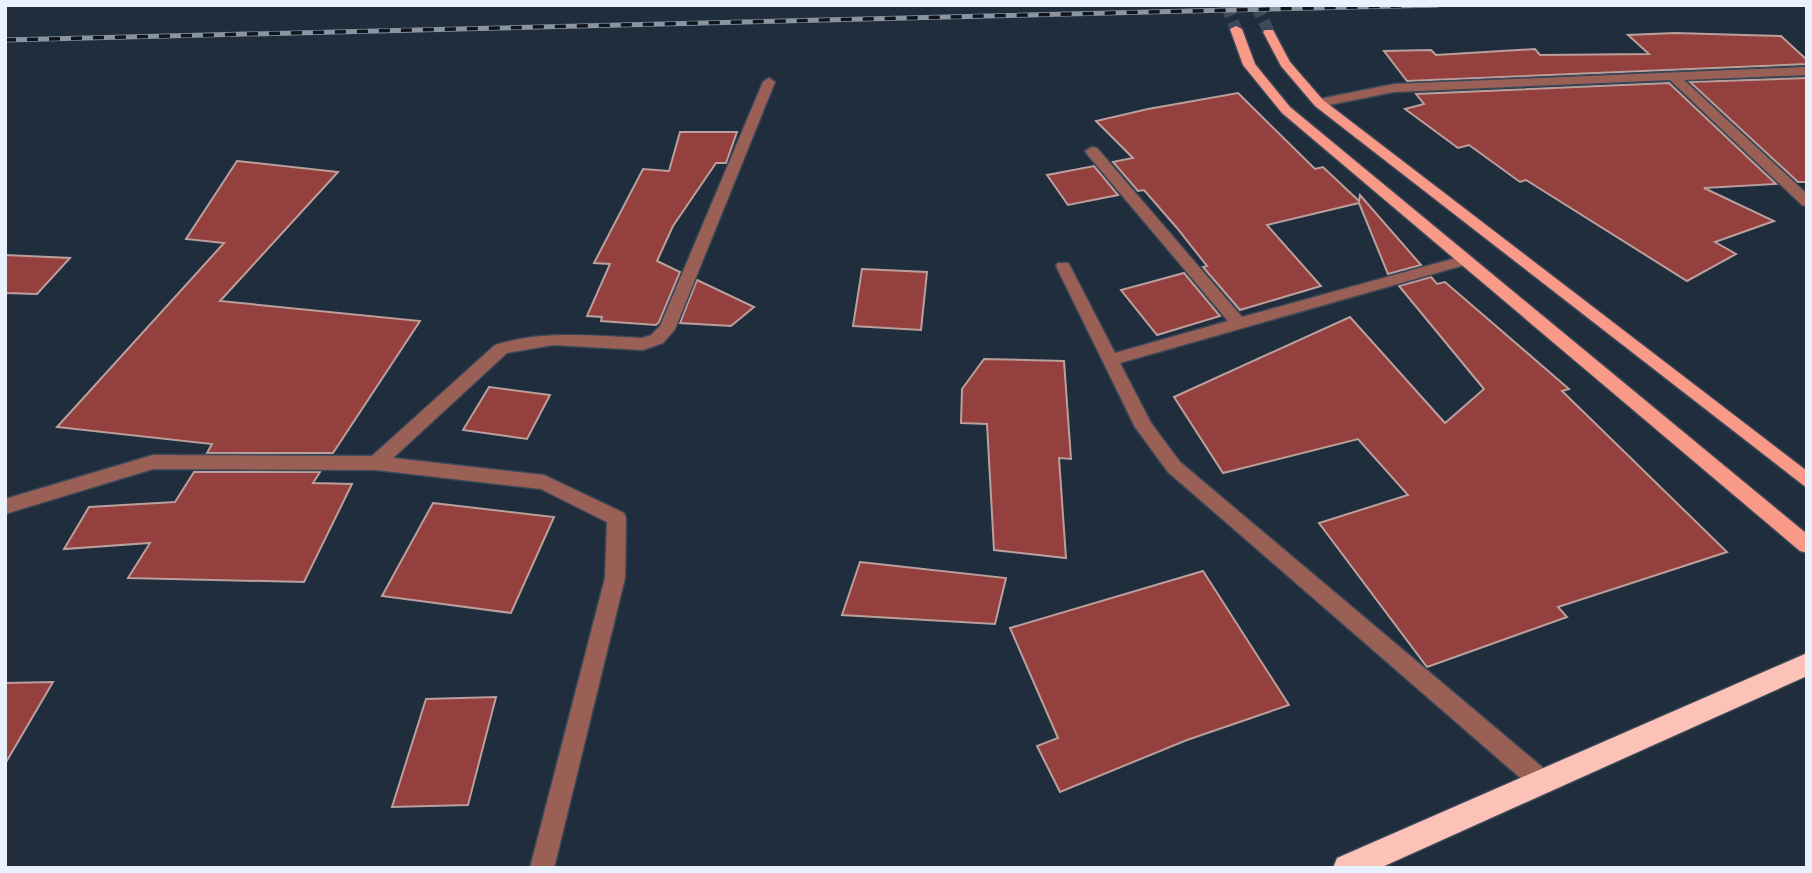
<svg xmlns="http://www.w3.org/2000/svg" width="1812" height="873" font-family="'Sofia Sans Condensed',sans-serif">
  <rect width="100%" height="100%" fill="#1f2d3d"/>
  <g fill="#94403e" stroke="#bb9f9c" stroke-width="2">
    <polygon points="1675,33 1781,36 1807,60 1807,64 1407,81 1384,51 1431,50 1436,55 1535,49 1540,55 1649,54 1628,35"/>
    <polygon points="1807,78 1807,182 1798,182 1690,82"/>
    <polygon points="1669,83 1776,184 1704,188 1774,221 1715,242 1736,254 1687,281 1526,180 1520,182 1469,145 1458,148 1405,109 1424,104 1416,94"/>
    <polygon points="1238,93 1315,169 1323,167 1359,201 1360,195 1421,265 1388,274 1359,203 1267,225 1321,286 1240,310 1203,267 1207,266 1177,228 1144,190 1138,191 1113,162 1133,158 1096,121 1148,109"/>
    <polygon points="680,132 737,132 726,163 716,163 673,226 657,261 680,272 659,322 656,325 601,321 602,317 587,316 610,264 594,263 643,169 669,171"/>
    <polygon points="237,161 338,172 220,301 420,321 333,453 207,453 212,444 57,427 224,243 186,239"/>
    <polygon points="1094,166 1118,195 1068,205 1047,175"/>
    <polygon points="5,255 70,258 37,294 5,293"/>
    <polygon points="862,269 927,272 921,330 853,326"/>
    <polygon points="1184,273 1220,316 1157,335 1121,290"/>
    <polygon points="1431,277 1437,284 1445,282 1569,389 1562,391 1727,552 1558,607 1567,617 1427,667 1319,523 1408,495 1358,439 1223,473 1174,397 1350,317 1445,423 1484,389 1399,286"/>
    <polygon points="697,280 754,307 731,326 680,323"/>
    <polygon points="984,359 1064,361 1071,459 1059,458 1066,558 994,550 987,424 961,423 962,389"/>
    <polygon points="489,387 550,395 527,439 463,430"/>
    <polygon points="194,472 320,472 313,483 352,484 304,582 128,578 150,543 64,549 89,507 175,502"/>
    <polygon points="433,503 554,517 511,613 382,596"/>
    <polygon points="860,562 1006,578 995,624 842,615"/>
    <polygon points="1203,571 1289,705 1187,740 1060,792 1037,746 1058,738 1010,628"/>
    <polygon points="53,682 5,764 5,683"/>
    <polygon points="496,697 468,805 392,807 426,699"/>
  </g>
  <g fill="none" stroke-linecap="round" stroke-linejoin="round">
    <g stroke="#3d4a5a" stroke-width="12" stroke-dasharray="12 6" stroke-linecap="butt">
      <polyline points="1226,5 1236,29"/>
      <polyline points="1256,5 1269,32"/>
    </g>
    <g stroke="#3b4858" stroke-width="3">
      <g id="street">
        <polygon points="1807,67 1807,75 1684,80 1807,194 1807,206 1802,205 1670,80 1394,92 1319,107 1313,103 1319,99 1394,84"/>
        <path d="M769 78 775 82 675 329 663 343 643 350 553 345 507 353 393 458 544 475 624 513 626 518 625 578 554 868H530L605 578 607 522 541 489 376 470 153 469 5 514V499L153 455 372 456 495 345C544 330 592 336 642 338L651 335 660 326 763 82Z"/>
        <polygon points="1092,147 1097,148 1242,317 1463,256 1468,258 1468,264 1120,363 1151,423 1180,462 1548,772 1551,780 1548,788 1540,791 1532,788 1168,472 1135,427 1056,266 1058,263 1068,263 1070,266 1115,353 1228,321 1087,154 1085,151"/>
      </g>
    </g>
    <g stroke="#3b4858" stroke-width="3">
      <g id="primary">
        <polygon points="1236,26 1242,29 1255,64 1290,107 1807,534 1807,553 1800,551 1282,113 1243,65 1230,29"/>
        <polygon points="1265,30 1273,30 1290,62 1323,100 1807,471 1807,488 1315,106 1281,66 1263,32"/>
      </g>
    </g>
    <g stroke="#3b4858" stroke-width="3">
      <polygon id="highway" points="1807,653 1807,676 1380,868 1333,868 1337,858"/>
    </g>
    <use href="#street" fill="#9a6055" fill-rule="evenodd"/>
    <use href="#primary" fill="#f99988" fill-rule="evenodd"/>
    <use href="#highway" fill="#fdc2b7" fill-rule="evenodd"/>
    <g stroke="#8a94a2" stroke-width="5">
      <polyline id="rail" points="5,40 1438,5"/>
    </g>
    <use href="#rail" stroke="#0f151c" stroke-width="3.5" stroke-dasharray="11" stroke-linecap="butt"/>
  </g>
  <rect width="1812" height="873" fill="none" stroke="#e9f1fc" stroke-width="14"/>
</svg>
